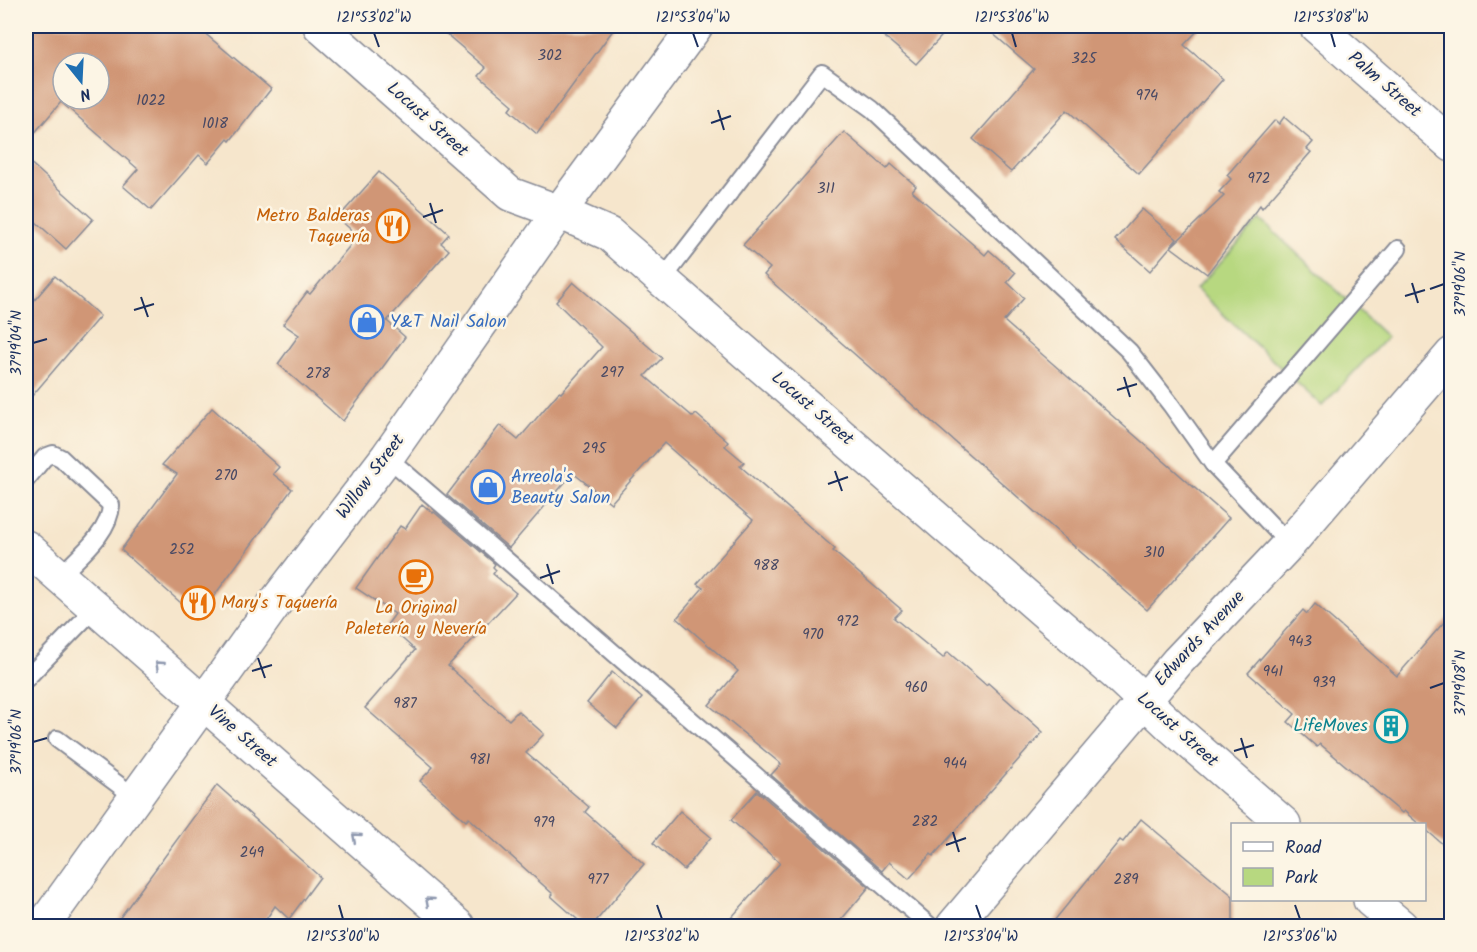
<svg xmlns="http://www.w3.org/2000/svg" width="1477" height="952" font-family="Kalam,sans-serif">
  <rect width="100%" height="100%" fill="#fcf5e5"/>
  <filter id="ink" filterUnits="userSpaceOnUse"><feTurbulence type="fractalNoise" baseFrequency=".0167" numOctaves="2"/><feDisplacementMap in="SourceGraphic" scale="12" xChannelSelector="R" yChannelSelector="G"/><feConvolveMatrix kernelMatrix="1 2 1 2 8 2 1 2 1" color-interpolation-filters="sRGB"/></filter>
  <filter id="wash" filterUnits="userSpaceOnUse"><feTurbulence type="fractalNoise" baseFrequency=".008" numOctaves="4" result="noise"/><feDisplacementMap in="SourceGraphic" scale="24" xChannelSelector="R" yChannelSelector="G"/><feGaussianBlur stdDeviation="1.35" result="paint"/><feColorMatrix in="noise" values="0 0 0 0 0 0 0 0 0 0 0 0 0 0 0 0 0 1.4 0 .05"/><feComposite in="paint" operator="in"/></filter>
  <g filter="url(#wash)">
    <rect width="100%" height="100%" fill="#f6e6cc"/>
    <polygon fill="#b7d880" stroke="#69846f" stroke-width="1.5" points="1260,219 1387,337 1322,406 1196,289"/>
    <g id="blocks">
      <g fill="#d09676" fill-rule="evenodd">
        <path d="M26 26H196L271 89 230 141 228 139 208 163 199 155 151 210 123 186 138 169 61 102 26 143ZM63 63H99V99H63Z"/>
        <polygon points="437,26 616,26 537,134 509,110 513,105 479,76 486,68"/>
        <polygon points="872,26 951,26 916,64"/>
        <polygon points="984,26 1202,26 1184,45 1223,79 1139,174 1067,110 1011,172 973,139 1034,69"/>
        <polygon points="1284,117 1313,142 1307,149 1311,152 1262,208 1260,205 1207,274 1171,247 1224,196 1219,192 1231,179 1227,175 1275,120 1279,124"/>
        <polygon points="844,132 887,169 891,164 916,186 912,191 985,255 989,250 1015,273 1007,282 1024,298 1004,321 1229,518 1147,610 764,275 770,268 743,245"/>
        <polygon points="26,159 93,219 66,249 26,213"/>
        <polygon points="379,172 449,234 441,243 449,250 387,321 405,337 343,421 278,364 299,335 283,324 307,292 310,294 358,236 338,218"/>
        <polygon points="1142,209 1177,239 1150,271 1115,240"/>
        <polygon points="55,276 100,316 26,403 26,310"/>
        <polygon points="573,282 662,358 645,376 693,417 696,414 728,442 725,446 744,462 740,466 835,549 833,551 902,610 894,618 943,658 948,652 986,685 988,683 1043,732 933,856 931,854 909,879 889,862 882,871 771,775 781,764 709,705 738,671 677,618 703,588 697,584 753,520 664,443 611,503 573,473 509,548 447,495 500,425 518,440 559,392 561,393 602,347 556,302"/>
        <polygon points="212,408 279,467 273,474 292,489 198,618 121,550 177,474 162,465"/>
        <polygon points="422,504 433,513 434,512 495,564 493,567 496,570 493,574 516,593 448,666 509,720 518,711 544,734 526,753 589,807 585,812 644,864 591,927 586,927 551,896 553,894 469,818 466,821 420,781 433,767 365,708 415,650 387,625 395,614 356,588 400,526 405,529"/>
        <polygon points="1315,604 1397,676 1452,613 1452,852 1425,829 1425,825 1420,825 1404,811 1402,813 1320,744 1317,747 1288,722 1295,714 1248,673 1303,610 1307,614"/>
        <polygon points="612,672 642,698 617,728 587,703"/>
        <polygon points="217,785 320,877 289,919 275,906 261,927 113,927"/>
        <polygon points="757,791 869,887 835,927 723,927 780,863 731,820"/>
        <polygon points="680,811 711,837 684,870 653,843"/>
        <polygon points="1141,819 1233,896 1233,927 1049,927 1120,840 1123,842"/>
      </g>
    </g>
  </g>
  <g filter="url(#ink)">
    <use href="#blocks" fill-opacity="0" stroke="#888a95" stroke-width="1.5"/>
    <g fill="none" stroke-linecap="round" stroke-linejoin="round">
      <g stroke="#888a95" stroke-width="20">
        <g id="service">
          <polyline points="663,279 822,73 872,109 1129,351 1171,405 1213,464 1398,249"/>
          <polyline points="387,457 930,926"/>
          <polyline points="1213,464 1289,544"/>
          <path d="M26 480 45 457 53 454 61 458 111 505C110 533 78 557 59 577"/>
          <polyline points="26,679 95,608"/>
          <polyline points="57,739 135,797"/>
        </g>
      </g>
      <g stroke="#888a95" stroke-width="36">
        <g id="minor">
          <polyline points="320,26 510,194 559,212 609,234 1117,675 1171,726 1284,824"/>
          <polyline points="1316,26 1452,145"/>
          <polyline points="1370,900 1401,926"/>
          <polyline points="953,926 1178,661 1289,544 1452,354"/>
        </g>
      </g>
      <g stroke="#888a95" stroke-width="36">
        <g id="secondary">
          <polyline points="26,547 458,926"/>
          <polyline points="43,926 278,599 387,457 559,212 696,26"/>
        </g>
      </g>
      <use href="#service" stroke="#fff" stroke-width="16"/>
      <use href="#minor" stroke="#fff" stroke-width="33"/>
      <use href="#secondary" stroke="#fff" stroke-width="33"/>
    </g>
    <defs><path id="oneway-chevron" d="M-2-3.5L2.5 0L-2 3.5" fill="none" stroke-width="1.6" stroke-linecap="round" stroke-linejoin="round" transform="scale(1.5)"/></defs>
    <g stroke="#8d97ae">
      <use href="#oneway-chevron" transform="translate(159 665) rotate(-139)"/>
      <use href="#oneway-chevron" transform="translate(356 837) rotate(-139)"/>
      <use href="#oneway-chevron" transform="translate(429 901) rotate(-139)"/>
    </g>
  </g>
  <path fill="none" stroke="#1b2f5e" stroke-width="2" d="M374 33 379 47M693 33 698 47M1012 33 1016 47M1331 33 1335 47M718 110 724 130M711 123 731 116M430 203 436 223M423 217 443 210M1412 283 1418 303M1430 289 1444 284M1405 296 1425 290M141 297 148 317M134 310 154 304M33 343 47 339M1124 377 1130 397M1117 390 1137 384M835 471 842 491M828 484 848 477M547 564 553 584M540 578 560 571M258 658 265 678M252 671 272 665M1430 688 1444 683M1241 738 1247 758M33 742 47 738M1234 751 1254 745M953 832 959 852M946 845 966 838M339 905 343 919M657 905 662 919M976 905 981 919M1295 905 1300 919"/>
  <defs>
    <g id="restaurant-ring" transform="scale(1.725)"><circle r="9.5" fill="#fcf5e5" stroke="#e8710a" stroke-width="1.5"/><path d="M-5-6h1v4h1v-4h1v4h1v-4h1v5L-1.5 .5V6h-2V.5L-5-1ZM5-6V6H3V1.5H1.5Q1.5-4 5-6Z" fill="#e8710a"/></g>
    <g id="shop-ring" transform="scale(1.725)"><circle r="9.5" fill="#fcf5e5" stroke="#3f7fe0" stroke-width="1.5"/><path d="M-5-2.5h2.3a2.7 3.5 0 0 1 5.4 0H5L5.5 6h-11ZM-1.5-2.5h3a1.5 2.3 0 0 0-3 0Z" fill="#3f7fe0"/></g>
    <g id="cafe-ring" transform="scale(1.725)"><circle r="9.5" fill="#fcf5e5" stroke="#e8710a" stroke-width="1.5"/><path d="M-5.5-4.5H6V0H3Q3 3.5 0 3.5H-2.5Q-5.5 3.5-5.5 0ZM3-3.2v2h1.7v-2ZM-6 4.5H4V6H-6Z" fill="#e8710a"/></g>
    <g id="building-ring" transform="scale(1.725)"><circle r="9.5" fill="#fcf5e5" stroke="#0f9aa8" stroke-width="1.5"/><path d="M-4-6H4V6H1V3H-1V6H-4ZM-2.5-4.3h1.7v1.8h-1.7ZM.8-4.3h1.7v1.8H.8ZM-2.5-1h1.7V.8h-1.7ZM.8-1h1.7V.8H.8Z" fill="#0f9aa8"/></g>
  </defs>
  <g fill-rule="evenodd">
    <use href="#restaurant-ring" x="393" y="226"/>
    <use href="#shop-ring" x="367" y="322"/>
    <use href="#shop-ring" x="488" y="487"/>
    <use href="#cafe-ring" x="416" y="577"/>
    <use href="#restaurant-ring" x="198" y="603"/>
    <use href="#building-ring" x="1391" y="726"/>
  </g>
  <g text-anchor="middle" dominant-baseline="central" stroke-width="5" stroke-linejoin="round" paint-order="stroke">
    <g font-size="15" fill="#484964">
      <text x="550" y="56">302</text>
      <text x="1084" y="59">325</text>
      <text x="1147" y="96">974</text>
      <text x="151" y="101">1022</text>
      <text x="215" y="124">1018</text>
      <text x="1259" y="179">972</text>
      <text x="826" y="189">311</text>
      <text x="612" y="373">297</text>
      <text x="318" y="374">278</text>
      <text x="594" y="449">295</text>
      <text x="226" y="476">270</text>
      <text x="182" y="550">252</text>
      <text x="1154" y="553">310</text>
      <text x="766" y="566">988</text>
      <text x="848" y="622">972</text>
      <text x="813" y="635">970</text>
      <text x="1300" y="642">943</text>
      <text x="1273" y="672">941</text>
      <text x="1324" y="683">939</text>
      <text x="916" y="688">960</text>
      <text x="405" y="704">987</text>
      <text x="480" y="760">981</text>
      <text x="955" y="764">944</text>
      <text x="925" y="822">282</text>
      <text x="544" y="823">979</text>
      <text x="252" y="853">249</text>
      <text x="598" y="880">977</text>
      <text x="1126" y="880">289</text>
    </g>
    <g font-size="18" fill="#1b2f5e" stroke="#fcf5e5">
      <text transform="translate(1384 85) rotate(41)">Palm Street</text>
      <text transform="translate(427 120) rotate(42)">Locust Street</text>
      <text transform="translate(812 409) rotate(41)">Locust Street</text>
      <text transform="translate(371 477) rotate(-53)">Willow Street</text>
      <text transform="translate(1200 639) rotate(-47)">Edwards Avenue</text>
      <text transform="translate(1177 730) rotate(42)">Locust Street</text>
      <text transform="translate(242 737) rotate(41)">Vine Street</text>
    </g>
    <g font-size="18" fill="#c56008" stroke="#fcf5e5" text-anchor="end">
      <text x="370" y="216">Metro Balderas<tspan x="370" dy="21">Taquería</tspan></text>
      <text x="221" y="603" text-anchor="start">Mary's Taquería</text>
      <text x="416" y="608" text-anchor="middle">La Original<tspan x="416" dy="21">Paletería y Nevería</tspan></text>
    </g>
    <g font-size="18" fill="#366cbe" stroke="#fcf5e5" text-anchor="start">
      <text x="390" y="322">Y&amp;T Nail Salon</text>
      <text x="511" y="477">Arreola's<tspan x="511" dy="21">Beauty Salon</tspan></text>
    </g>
    <g font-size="18" fill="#0d838f" stroke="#fcf5e5" text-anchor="end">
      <text x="1368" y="726">LifeMoves</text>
    </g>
  </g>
  <rect width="1477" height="952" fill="none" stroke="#fcf5e5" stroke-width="66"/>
  <rect x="1231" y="823" width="195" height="78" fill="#fcf5e5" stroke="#a2a6af" stroke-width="1.5"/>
  <rect x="1243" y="842" width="30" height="9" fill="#ffffff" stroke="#a2a6af" stroke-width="1.5"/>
  <text x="1285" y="853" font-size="18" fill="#1b2f5e">Road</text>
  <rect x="1243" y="868" width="30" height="18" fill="#b7d880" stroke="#a2a6af" stroke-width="1.5"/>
  <text x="1285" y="883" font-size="18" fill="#1b2f5e">Park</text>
  <g transform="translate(81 81) rotate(162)"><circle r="28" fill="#fcf5e5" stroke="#a2a6af" stroke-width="1.5"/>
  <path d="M0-4.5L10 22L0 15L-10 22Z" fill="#1f6fb2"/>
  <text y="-9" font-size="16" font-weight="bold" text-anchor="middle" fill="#1b2f5e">N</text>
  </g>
  <rect x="33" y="33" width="1411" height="886" fill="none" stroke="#1b2f5e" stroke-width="2"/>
  <g font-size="15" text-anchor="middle" fill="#1b2f5e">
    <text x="374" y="22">121°53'02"W</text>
    <text x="693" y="22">121°53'04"W</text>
    <text x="1012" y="22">121°53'06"W</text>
    <text x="1331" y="22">121°53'08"W</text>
    <text transform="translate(1460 284) rotate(-90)" y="5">37°19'06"N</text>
    <text transform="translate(16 343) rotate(-90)" y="5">37°19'04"N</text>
    <text transform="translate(1460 683) rotate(-90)" y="5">37°19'08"N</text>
    <text transform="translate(16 742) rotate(-90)" y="5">37°19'06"N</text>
    <text x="343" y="941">121°53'00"W</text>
    <text x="662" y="941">121°53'02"W</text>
    <text x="981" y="941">121°53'04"W</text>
    <text x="1300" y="941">121°53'06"W</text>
  </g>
</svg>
